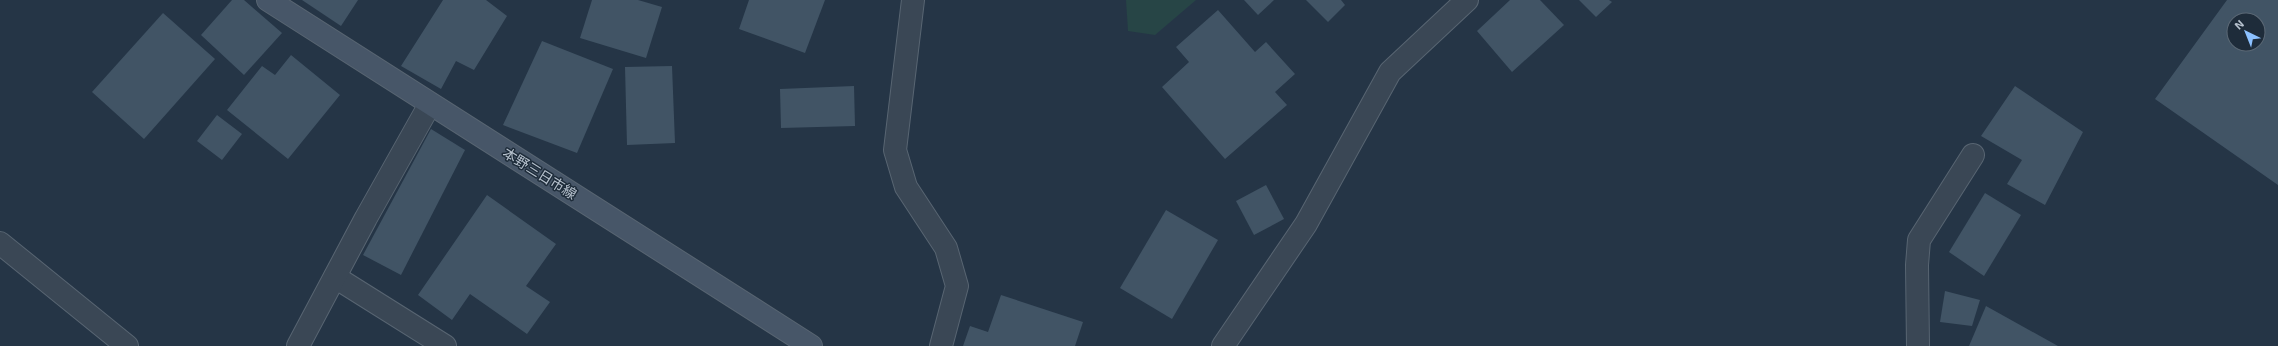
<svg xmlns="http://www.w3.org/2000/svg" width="2278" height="346" font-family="'Exo 2','Noto Sans JP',sans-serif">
  <rect width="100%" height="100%" fill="#253546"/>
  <polygon fill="#274546" points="1126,0 1196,0 1155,35 1128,31"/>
  <g fill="#415465" fill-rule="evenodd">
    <polygon points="232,0 244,0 282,33 244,75 201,35"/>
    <polygon points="302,0 358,0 341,26"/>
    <polygon points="443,0 486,0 507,16 474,70 456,61 441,89 401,66"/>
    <polygon points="592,0 638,0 662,7 646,58 580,38"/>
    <polygon points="749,0 825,0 805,53 739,29"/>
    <polygon points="1244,0 1274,0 1258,15"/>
    <polygon points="1306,0 1341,0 1345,5 1328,22"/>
    <polygon points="1510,0 1540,0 1564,25 1512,72 1477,31"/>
    <polygon points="1579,0 1609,0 1612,2 1596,17"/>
    <path d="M2227 0H2278V185L2155 99ZM2234 20H2258V44H2234Z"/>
    <polygon points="1218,10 1255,52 1266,42 1295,74 1275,92 1287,105 1225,159 1162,87 1189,62 1176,47"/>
    <polygon points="163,13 215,59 144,139 92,92"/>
    <polygon points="542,41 613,69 577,153 503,125"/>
    <polygon points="291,55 340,95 288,159 227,110 262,66 275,75"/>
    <polygon points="672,66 675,143 627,145 625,67"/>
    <polygon points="854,86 855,126 781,128 780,89"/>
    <polygon points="2015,86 2083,132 2045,205 2007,184 2022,160 1981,136"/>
    <polygon points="217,115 242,134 222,160 197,141"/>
    <polygon points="431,129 465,150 401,275 363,255"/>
    <polygon points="1266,185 1284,219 1254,235 1236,201"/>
    <polygon points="1985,193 2021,215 1984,276 1949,252"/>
    <polygon points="487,195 556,244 526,286 550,302 527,334 470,294 452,320 418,295"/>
    <polygon points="1166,210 1218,240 1172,319 1120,288"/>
    <polygon points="1945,291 1980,300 1972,326 1940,322"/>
    <polygon points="1001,295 1083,322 1075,346 963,346 970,326 988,332"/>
    <polygon points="1986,306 2058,346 1969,346"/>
  </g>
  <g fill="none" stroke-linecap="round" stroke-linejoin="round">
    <g stroke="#586572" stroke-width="24">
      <g id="minor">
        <polyline points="913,0 895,150 906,187 946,248 957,286 941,346"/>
        <polyline points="0,243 127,346"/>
        <polyline points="335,277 445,346"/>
        <polyline points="298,346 366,218 430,104"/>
        <polyline points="1223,346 1306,224 1390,72 1467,0"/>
        <polyline points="1918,346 1917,265 1919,240 1973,155"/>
      </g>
    </g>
    <g stroke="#586572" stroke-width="24">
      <polyline id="secondary" points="268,0 811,346"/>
    </g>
    <use href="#minor" stroke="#3a4755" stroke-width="22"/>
    <use href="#secondary" stroke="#475668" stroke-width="22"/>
  </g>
  <g text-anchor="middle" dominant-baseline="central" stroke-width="3" stroke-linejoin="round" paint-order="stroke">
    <g font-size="14" fill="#b7c2ce" stroke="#1e2c3a">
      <text transform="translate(540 173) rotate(32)">本野三日市線</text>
    </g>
  </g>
  <g transform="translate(2246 32) rotate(317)"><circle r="19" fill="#1e2c3a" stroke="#5b6875"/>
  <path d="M0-3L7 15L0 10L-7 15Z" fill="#8cc1ff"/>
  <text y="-6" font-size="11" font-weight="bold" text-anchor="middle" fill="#b7c2ce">N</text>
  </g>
</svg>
